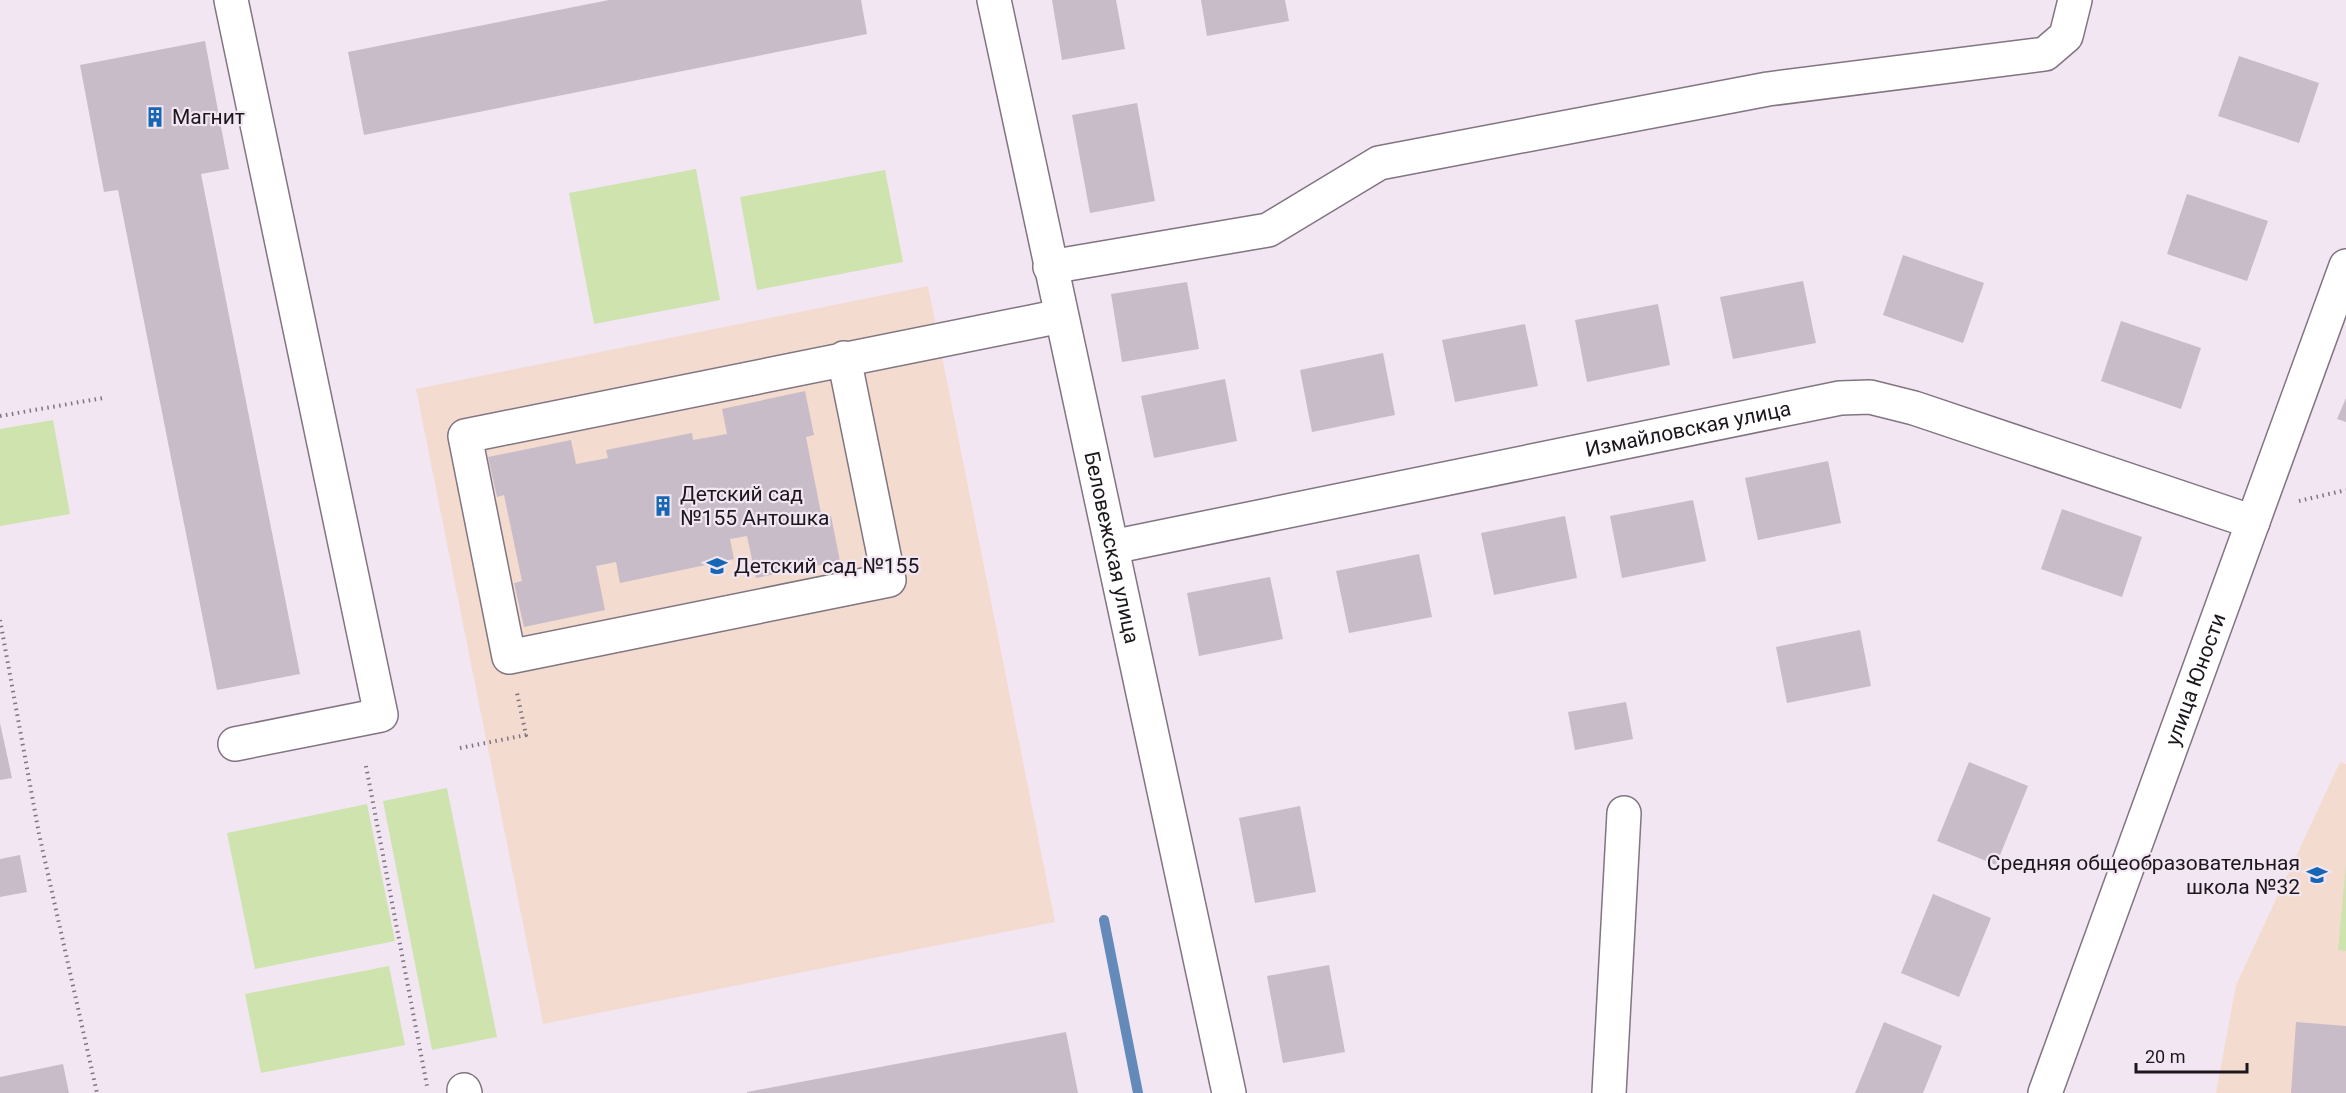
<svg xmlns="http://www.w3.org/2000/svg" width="2346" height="1093" font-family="Roboto,sans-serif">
  <rect width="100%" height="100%" fill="#f2e6f3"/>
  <g fill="#f3dbd0">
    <polygon points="928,286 1055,922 543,1024 416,389"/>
    <polygon points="2340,762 2346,764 2346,1093 2216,1093 2236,985"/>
  </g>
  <g fill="#cee3ad">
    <polygon points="696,169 720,300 594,324 569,193"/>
    <polygon points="885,170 903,262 757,290 740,197"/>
    <polygon points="53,420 70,514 0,526 0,429"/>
    <polygon points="447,788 497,1037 432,1050 383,801"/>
    <polygon points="367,804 395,941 255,969 227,833"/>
    <polygon points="2346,865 2346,951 2338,950"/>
    <polygon points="389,966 405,1045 261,1073 245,994"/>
  </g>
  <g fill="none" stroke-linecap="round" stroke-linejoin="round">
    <polyline stroke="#638ab8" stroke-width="10" points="1104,920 1138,1093"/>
  </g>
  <g fill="#c8bcc8">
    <polygon points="609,0 861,0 867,34 364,135 348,52"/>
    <polygon points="1052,0 1116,0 1125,49 1062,60"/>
    <polygon points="1201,0 1285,0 1289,21 1207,36"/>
    <polygon points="205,41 229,169 201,174 300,674 217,690 118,190 104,192 80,65"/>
    <polygon points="2239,56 2319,83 2299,143 2218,116"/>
    <polygon points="1137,103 1155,201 1090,213 1072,115"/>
    <polygon points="2187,194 2268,221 2247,281 2167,254"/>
    <polygon points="1903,255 1984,283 1963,343 1883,315"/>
    <polygon points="1803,281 1816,343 1733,359 1720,297"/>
    <polygon points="1187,282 1199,349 1122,362 1111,294"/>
    <polygon points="1658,304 1670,365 1587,382 1575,320"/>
    <polygon points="2121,321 2201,348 2181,409 2101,381"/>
    <polygon points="1525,324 1538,386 1455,402 1442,340"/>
    <polygon points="1383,353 1395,415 1312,432 1300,370"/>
    <polygon points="1225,379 1237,441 1154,458 1141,396"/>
    <polygon points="805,391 814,435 806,437 822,518 831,516 840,561 756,578 747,536 730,539 734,559 620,583 616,562 596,566 605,610 524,627 514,583 522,581 504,495 497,497 488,457 571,440 576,464 608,458 606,450 692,433 693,440 727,434 722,409"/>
    <polygon points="2346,398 2346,422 2337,419"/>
    <polygon points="1828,461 1841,523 1758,540 1745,478"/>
    <polygon points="1693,500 1706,561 1622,578 1610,516"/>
    <polygon points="2062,509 2142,537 2122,597 2041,569"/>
    <polygon points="1565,516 1577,578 1494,595 1481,533"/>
    <polygon points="1419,554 1432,617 1349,633 1336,571"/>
    <polygon points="1270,577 1283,639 1199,656 1187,593"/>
    <polygon points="1860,630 1871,686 1787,703 1776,647"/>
    <polygon points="1626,702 1633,739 1575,750 1568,712"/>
    <polygon points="0,723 12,778 0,780"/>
    <polygon points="1969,762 2028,786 1996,865 1937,841"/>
    <polygon points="1300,806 1316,892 1255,903 1239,818"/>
    <polygon points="20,855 27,892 0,897 0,859"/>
    <polygon points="1933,894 1991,918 1959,997 1901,973"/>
    <polygon points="1329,965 1345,1052 1283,1063 1267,976"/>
    <polygon points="1884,1022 1942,1046 1923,1093 1855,1093"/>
    <polygon points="2296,1022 2346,1026 2346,1093 2291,1093"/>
    <polygon points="1066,1032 1078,1093 747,1093 747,1092"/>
    <polygon points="63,1064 69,1093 0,1093 0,1077"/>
  </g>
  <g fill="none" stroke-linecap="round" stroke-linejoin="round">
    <g stroke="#807580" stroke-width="36">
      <g id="minor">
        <polyline points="231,0 381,715 235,744"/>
        <path id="s1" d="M994 0 1229 1093"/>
        <polyline points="1050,267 1268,230 1379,163 1768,89 2045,54 2066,36 2075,0"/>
        <polyline points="844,358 889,580 509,657 465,436 1061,316"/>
        <path id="s2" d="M1112 547 1840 398 1870 397 1914 408 2253 522"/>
        <polyline points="464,1090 465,1093"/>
        <polyline points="1609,1093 1624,813"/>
        <path id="s3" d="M2045 1093 2346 266"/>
      </g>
    </g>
    <g stroke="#7e757e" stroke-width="4" stroke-dasharray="1.5 4.5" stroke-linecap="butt">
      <polyline points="0,416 103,398"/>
      <polyline points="2299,501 2346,490"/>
      <polyline points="0,620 39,834 97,1093"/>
      <polyline points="460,748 526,735 517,693"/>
      <polyline points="366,766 427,1086"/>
    </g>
    <use href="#minor" stroke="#fff" stroke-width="33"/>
  </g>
  <defs>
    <g id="building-bare" transform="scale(1.62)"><path d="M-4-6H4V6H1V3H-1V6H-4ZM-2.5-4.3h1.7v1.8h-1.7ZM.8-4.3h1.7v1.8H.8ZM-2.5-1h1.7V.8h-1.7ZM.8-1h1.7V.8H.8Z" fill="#1666b5" stroke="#f2e6f3" stroke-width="2.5" paint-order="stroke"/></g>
    <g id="school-bare" transform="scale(1.62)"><path d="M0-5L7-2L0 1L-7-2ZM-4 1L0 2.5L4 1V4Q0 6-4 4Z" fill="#1666b5" stroke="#f2e6f3" stroke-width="2.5" paint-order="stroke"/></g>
  </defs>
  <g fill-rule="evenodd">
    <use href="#building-bare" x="155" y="117"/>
    <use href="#building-bare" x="663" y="506"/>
    <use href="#school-bare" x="717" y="566"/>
    <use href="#school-bare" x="2317" y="875"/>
  </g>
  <g text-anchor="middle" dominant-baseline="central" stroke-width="4.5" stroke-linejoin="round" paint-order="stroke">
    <g font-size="21" fill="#1c171c" stroke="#f2e6f3" text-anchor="start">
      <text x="172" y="117">Магнит</text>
      <text x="680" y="494">Детский сад<tspan x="680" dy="24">№155 Антошка</tspan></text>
      <text x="734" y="566">Детский сад №155</text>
      <text x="2300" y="863" text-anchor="end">Средняя общеобразовательная<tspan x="2300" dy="24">школа №32</tspan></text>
    </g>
    <g font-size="21" fill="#1c171c" stroke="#f2e6f3">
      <text stroke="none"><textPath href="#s2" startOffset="588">Измайловская улица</textPath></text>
      <text stroke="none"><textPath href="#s1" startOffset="560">Беловежская улица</textPath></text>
      <text stroke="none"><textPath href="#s3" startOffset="440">улица Юности</textPath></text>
    </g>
  </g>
  <path d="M2136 1063v9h111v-9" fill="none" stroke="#1c171c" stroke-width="3"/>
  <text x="2145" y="1063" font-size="18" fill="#1c171c" stroke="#f2e6f3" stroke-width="4.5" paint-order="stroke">20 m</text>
</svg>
